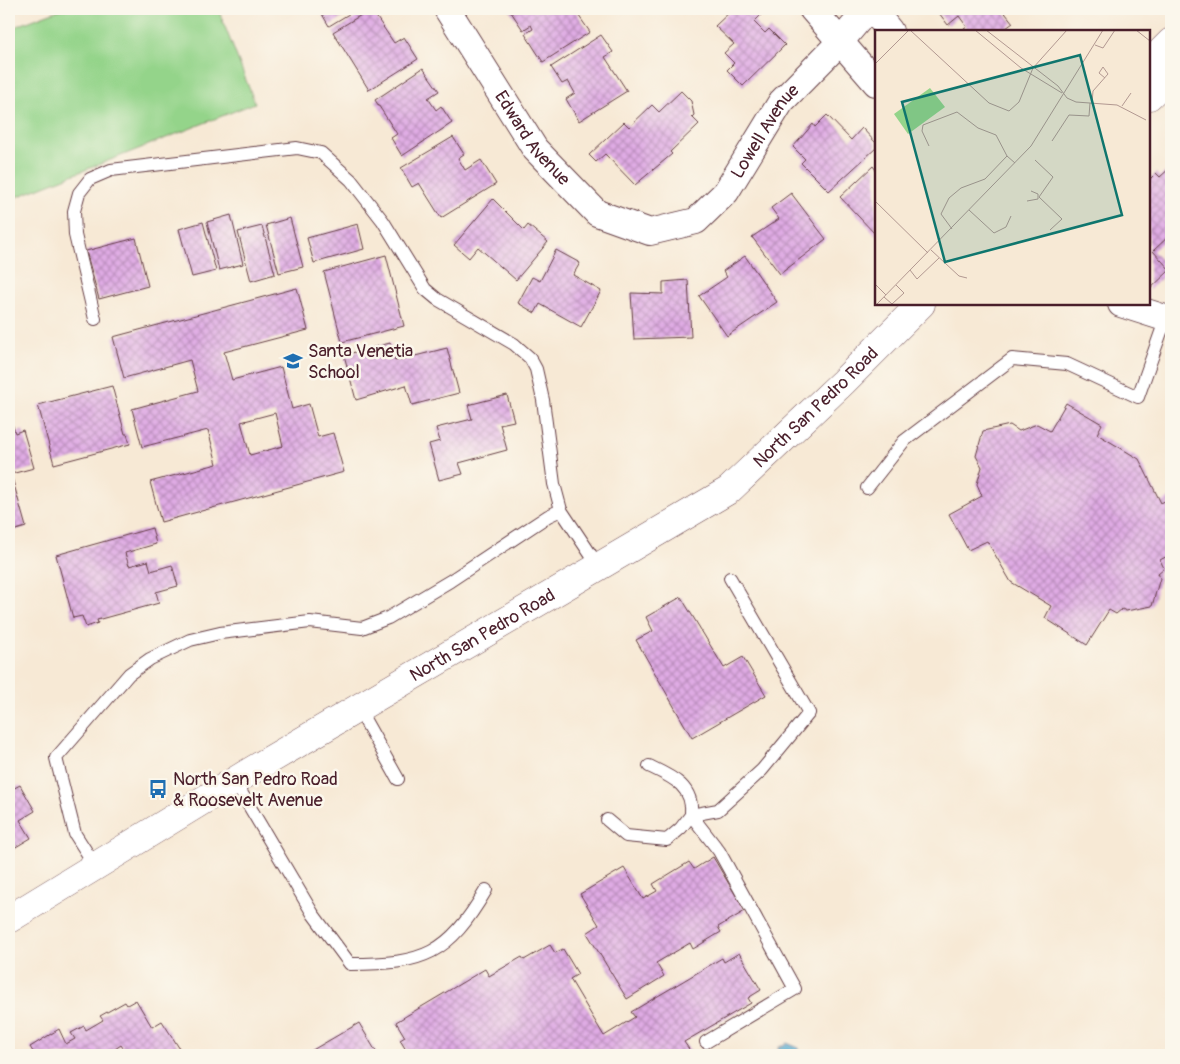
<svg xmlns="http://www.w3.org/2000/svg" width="1180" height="1064" font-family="Pangolin,sans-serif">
  <defs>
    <pattern id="water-ripples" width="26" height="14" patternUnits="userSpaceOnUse" patternTransform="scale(1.25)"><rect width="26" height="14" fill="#50a5cc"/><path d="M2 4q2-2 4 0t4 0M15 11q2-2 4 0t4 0" fill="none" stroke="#4486a6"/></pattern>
    <pattern id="building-cross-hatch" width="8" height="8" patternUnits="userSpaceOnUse" patternTransform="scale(1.25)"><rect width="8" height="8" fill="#dfabe4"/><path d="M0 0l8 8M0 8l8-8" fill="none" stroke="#b78bb9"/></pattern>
  </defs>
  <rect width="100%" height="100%" fill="#fbf7ec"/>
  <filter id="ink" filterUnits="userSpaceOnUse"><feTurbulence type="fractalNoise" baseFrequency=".02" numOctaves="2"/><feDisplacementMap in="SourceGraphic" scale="10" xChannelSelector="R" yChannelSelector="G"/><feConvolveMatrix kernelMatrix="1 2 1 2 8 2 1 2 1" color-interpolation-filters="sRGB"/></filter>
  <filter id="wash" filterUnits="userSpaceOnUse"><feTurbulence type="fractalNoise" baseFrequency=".0096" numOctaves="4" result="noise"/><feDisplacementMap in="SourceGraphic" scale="20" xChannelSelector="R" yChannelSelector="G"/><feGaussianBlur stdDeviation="1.12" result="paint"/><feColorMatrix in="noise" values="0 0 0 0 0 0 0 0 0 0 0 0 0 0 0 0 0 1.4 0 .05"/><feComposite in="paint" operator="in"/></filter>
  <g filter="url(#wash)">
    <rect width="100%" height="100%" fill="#f7e9d5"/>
    <polygon fill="#94d48a" stroke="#6f7a5a" points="61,9 218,9 255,103 9,200 9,29"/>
    <polygon fill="url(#water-ripples)" stroke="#4d627c" points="787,1043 799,1048 801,1055 776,1055 779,1047"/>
    <g id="blocks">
      <g fill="url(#building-cross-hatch)" fill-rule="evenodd">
        <polygon points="319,9 357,9 329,26"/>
        <polygon points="371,9 394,43 404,37 418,59 369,90 333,32"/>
        <polygon points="509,9 574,9 590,32 543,62 525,34 533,29 531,25 523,30"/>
        <polygon points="733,9 760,9 764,12 754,22 765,33 769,29 785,45 743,86 727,70 734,63 724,53 734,44 715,26"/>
        <polygon points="936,9 1002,9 1013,23 1002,31 961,31 967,27 959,16 948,25"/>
        <polygon points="601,35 613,52 605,57 627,91 579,121 566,99 575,93 568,81 562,84 551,67"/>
        <polygon points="423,68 439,91 428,98 436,110 441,106 452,123 402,156 391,138 397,134 375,100"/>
        <polygon points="681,91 691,101 694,115 692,117 699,124 670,152 672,154 635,185 605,154 596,162 589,155 624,122 629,127 652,105 659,112"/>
        <polygon points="827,115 851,140 862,128 876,143 876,148 829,191 801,163 805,159 793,147 813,124 815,127"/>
        <polygon points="453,137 464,154 458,158 465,170 481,160 496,184 441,218 419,183 412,187 401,168"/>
        <polygon points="873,166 876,170 876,235 840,197"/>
        <polygon points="1171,167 1171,234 1153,251 1170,270 1149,290 1149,180 1156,173 1160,177"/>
        <polygon points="791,193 826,239 780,274 752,237 779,219 771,208"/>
        <polygon points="493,199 524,230 528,225 548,242 516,280 478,247 469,258 454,245"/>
        <polygon points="231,215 243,264 219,270 207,222"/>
        <polygon points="290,218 303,267 279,273 266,225"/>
        <polygon points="203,222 216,271 192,277 179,229"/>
        <polygon points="358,224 364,249 314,263 307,238"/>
        <polygon points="262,226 275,274 251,281 238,232"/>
        <polygon points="136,238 148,286 99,299 86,251"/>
        <polygon points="556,250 580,263 573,275 601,291 581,327 540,304 535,313 518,303 532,277 540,281"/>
        <polygon points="386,255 404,326 342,342 324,272"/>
        <polygon points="745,256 777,302 727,336 699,296 727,277 723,271"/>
        <polygon points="688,280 691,337 634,339 631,293 663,294 663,282"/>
        <path d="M297 288 308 330 224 352 232 380 281 367 292 409 309 404 318 437 333 433 344 472 161 522 150 482 217 464 208 430 142 447 132 409 198 391 190 360 124 378 113 337ZM275 413 283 446 250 455 241 422Z"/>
        <polygon points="390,343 395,361 447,348 459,393 412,405 406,385 356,400 344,355"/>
        <polygon points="112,386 125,434 127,434 130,444 54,464 38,405"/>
        <polygon points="507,395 514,421 500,424 507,450 459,463 463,474 439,480 429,444 440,441 436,428 472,419 468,405"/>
        <polygon points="1066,403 1102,424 1097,434 1139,459 1161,503 1170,498 1171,500 1171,554 1160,560 1164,568 1158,573 1160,578 1152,606 1126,611 1122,609 1116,614 1109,610 1087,645 1045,618 1051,606 1011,582 987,541 968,550 949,514 982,496 977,484 982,467 976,456 983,431 1010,425 1019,431 1037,424 1050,431"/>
        <polygon points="9,413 15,433 23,430 34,468 11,474 26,527 9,532"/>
        <polygon points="152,528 156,544 125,553 129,566 148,561 151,571 172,565 178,586 156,592 159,603 97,620 98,623 86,627 82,616 73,618 56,555"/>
        <polygon points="681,597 724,668 743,657 766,695 692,738 636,640 653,631 646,617"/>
        <polygon points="20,785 35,811 20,820 31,838 9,851 9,791"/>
        <polygon points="713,857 745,911 718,927 721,932 693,949 690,943 656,963 664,976 627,999 587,933 599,925 580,894 624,868 643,899 657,891 653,884 689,862 694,869"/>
        <polygon points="550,945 555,953 563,949 578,974 570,979 604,1036 635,1017 631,1012 722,958 724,962 739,953 761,990 748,998 751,1003 684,1042 691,1052 686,1055 409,1055 400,1040 405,1037 396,1022 485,969 489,976 522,957 524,960"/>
        <polygon points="136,1000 152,1027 162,1021 183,1054 128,1055 121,1045 115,1049 119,1055 35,1055 30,1047 59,1029 66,1044 75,1039 71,1033 84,1026 86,1030 103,1020 100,1016 125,1002 127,1005"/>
        <polygon points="359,1023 378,1055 304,1055"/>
      </g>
    </g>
  </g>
  <g filter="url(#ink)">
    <use href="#blocks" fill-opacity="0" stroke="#643d44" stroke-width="1"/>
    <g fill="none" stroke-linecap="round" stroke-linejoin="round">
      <g stroke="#643d44" stroke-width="14">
        <g id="service">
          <polyline points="95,319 75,235 74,211 79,193 90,179 111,170 297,148 321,153 351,180 383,221 425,289 437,299 514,344 530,358 536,369 543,400 554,484 561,510 599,567"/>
          <polyline points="867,488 904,441 1012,359 1067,364 1138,397 1166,318"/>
          <polyline points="358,708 398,779"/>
          <path d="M235 782 313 914 350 964C424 964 448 955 486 890"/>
          <path d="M607 820 626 836 667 840 681 828 691 815C694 786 672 777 649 766"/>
          <polyline points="96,867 75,834 56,758 129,674 150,659 190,640 220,633 310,622 362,628 388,618 450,581 548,516 561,510"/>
          <polyline points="706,1042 795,989 719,851 691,815 718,810 762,770 809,713 730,578"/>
        </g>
      </g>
      <g stroke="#643d44" stroke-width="28">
        <g id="minor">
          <path id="s1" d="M447 9 535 149 597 213 650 232 696 221 726 192 781 102 840 42 868 9"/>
          <polyline points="812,9 876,83"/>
          <polyline points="872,9 890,31"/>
          <polyline points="1121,304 1171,320"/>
        </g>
      </g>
      <g stroke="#643d44" stroke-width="29">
        <g id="secondary">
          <polyline points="1149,64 1171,42"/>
          <polyline points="1149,96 1171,75"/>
          <path id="s2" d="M9 919 251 771 729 490 843 382 921 304"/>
        </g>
      </g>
      <use href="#service" stroke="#fff" stroke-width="12"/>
      <use href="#minor" stroke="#fff" stroke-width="26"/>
      <use href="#secondary" stroke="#fff" stroke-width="28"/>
    </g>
  </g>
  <defs>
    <g id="school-bare" transform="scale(1.5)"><path d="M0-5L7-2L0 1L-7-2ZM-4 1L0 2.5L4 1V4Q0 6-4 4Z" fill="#1f6fb2" stroke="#fbf7ec" stroke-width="2.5" paint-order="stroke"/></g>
    <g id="bus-bare" transform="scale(1.5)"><path d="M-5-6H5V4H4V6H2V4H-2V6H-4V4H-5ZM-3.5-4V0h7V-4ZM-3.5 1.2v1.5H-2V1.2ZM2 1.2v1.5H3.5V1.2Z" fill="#1f6fb2" stroke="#fbf7ec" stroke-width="2.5" paint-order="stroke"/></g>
  </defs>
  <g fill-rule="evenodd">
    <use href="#school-bare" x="293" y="361"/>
    <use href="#bus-bare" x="158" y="789"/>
  </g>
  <g text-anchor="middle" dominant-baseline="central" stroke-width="5" stroke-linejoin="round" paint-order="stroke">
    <g font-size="18" fill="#4a1f2b" stroke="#fbf7ec">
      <text stroke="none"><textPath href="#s1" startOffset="472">Lowell Avenue</textPath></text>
      <text stroke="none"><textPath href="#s1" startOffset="155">Edward Avenue</textPath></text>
      <text stroke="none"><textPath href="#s2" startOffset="958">North San Pedro Road</textPath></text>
      <text stroke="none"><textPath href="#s2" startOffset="552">North San Pedro Road</textPath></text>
    </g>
    <g font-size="18" fill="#4a1f2b" stroke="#fbf7ec" text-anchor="start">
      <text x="308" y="351">Santa Venetia<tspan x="308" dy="21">School</tspan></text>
      <text x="173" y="779">North San Pedro Road<tspan x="173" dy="21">&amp; Roosevelt Avenue</tspan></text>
    </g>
  </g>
  <g transform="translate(875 30)">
    <rect width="275" height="275" fill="#f7e9d5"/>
    <path d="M55 58 70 77 33 104 19 84Z" fill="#94d48a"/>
    <path fill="none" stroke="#b29891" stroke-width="1" d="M35 0 114 73 134 81 144 72 158 38 192 0M100 0 146 38 187 63M111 0 183 56 192 68 201 72 242 75 271 90M261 0 275 11M220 15 228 18 240 0M0 34 34 0M217 73 218 61 233 44 228 37 224 43 230 48M247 76 256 63M177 111 194 85 214 86 215 73M54 116 47 101 48 95 82 82 103 98 121 105 132 126 140 133M160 130 178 147 164 167 187 189 175 200M0 171 53 223M152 171 163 169V164L156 161M94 180 119 203 131 197 136 186M77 199 66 184 74 168 86 158 110 149 132 126M56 220 84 246 92 248M35 240 42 249 64 228M0 254 11 265M9 267 17 274 29 263 21 255M1 275 156 116 228 0"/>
    <path fill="#0f766e" fill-opacity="0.15" stroke="#0f766e" stroke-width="2.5" d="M205 25 247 185 70 232 27 72Z"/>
    <rect width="275" height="275" fill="none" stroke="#4a1f2b" stroke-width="2.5"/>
  </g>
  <rect width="1180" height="1064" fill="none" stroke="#fbf7ec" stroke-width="30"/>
</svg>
